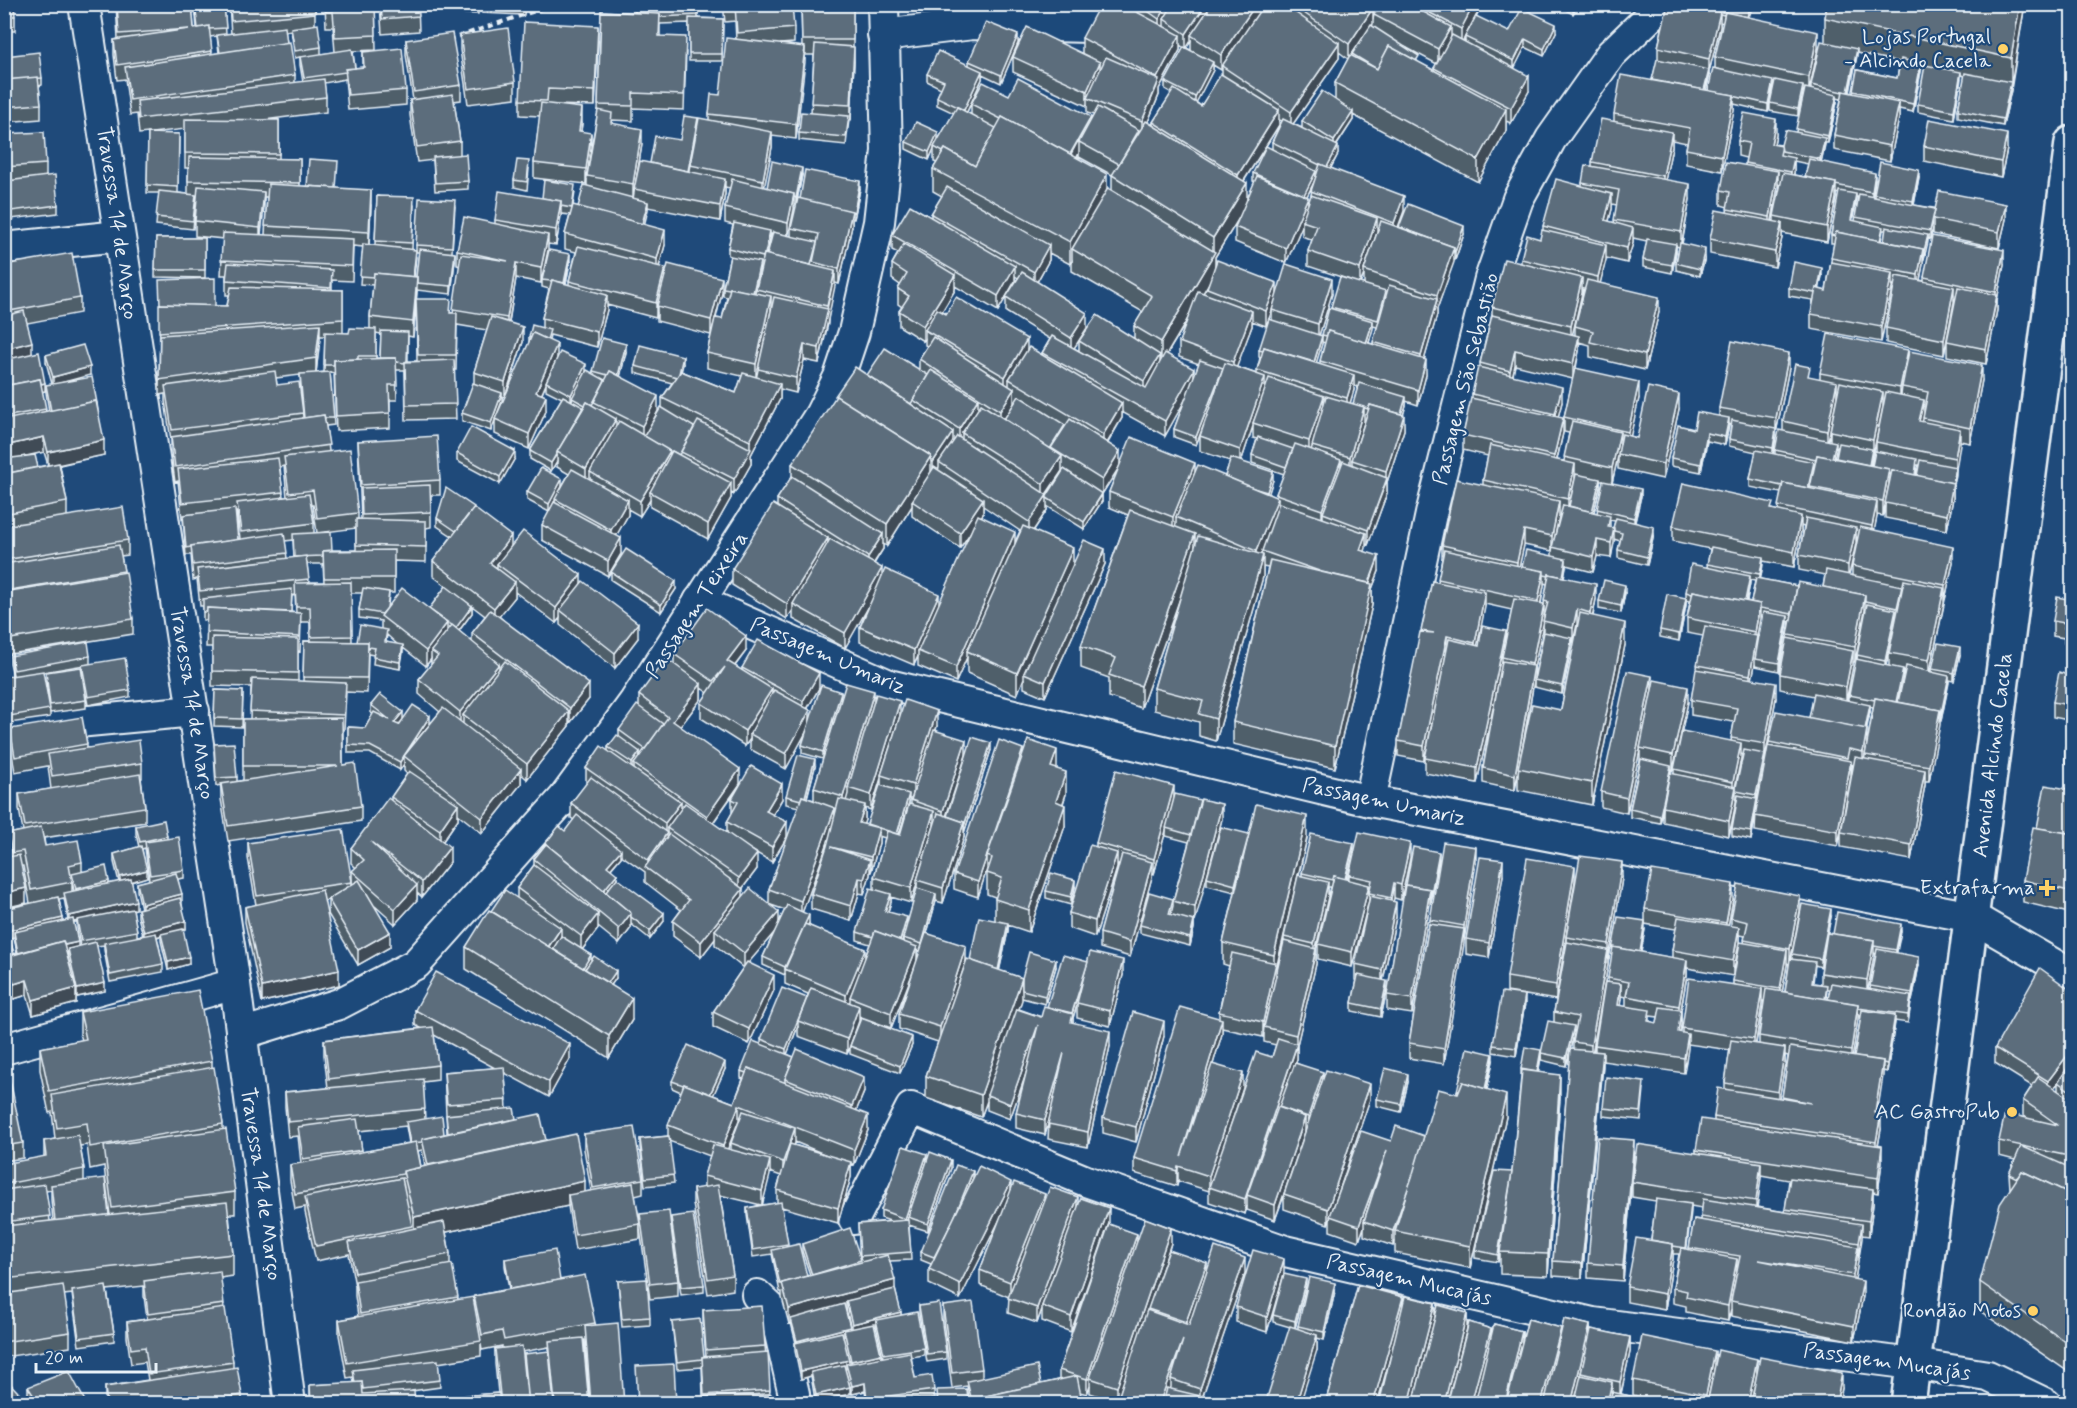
<svg xmlns="http://www.w3.org/2000/svg" width="2077" height="1408" font-family="Mynerve,sans-serif">
  <rect width="100%" height="100%" fill="#1f4a7a"/>
  <filter id="ink" filterUnits="userSpaceOnUse"><feTurbulence type="fractalNoise" baseFrequency=".0167" numOctaves="2"/><feDisplacementMap in="SourceGraphic" scale="12" xChannelSelector="R" yChannelSelector="G"/><feConvolveMatrix kernelMatrix="1 2 1 2 8 2 1 2 1" color-interpolation-filters="sRGB"/></filter>
  <g filter="url(#ink)">
    <g fill="none" stroke-linecap="round" stroke-linejoin="round">
      <g stroke="#e8f1f8" stroke-width="34">
        <g id="street">
          <polyline points="84,4 235,984 290,1404"/>
          <polyline points="883,35 973,24 1089,27 1103,4"/>
          <polyline points="4,248 119,236"/>
          <polyline points="699,601 889,685 1370,801 1972,917 2072,975"/>
          <polyline points="4,729 194,711"/>
          <polyline points="1370,801 1431,514 1490,279 1518,199 1551,139 1611,54 1663,4"/>
          <polyline points="241,1034 339,1004 416,964 564,798 635,701 820,415 839,377 854,332 879,222 887,151 883,4"/>
          <polyline points="4,1049 235,984"/>
          <polyline points="854,1219 911,1108 1086,1181 1285,1251 1593,1323 1913,1364 1988,1376 2046,1404"/>
          <polyline points="757,1295 775,1312 794,1394 795,1404"/>
        </g>
      </g>
      <g stroke="#e8f1f8" stroke-width="38">
        <polyline id="secondary" points="1908,1404 2072,143"/>
      </g>
      <polyline stroke="#e8f1f8" stroke-width="4" stroke-dasharray="6 4.5" stroke-linecap="butt" points="448,40 556,4"/>
      <use href="#street" stroke="#1f4a7a" stroke-width="30"/>
      <use href="#secondary" stroke="#1f4a7a" stroke-width="33"/>
    </g>
    <g fill="#4f5e6b" stroke="#e8f1f8" stroke-width="1.5" fill-rule="evenodd">
      <polygon points="4,4 15,16 15,31 4,31"/>
      <path d="M116 4H224L226 34H231L229 4H315V25L321 47V54L335 52 333 27H326L325 4H375L376 50 353 51 355 68 363 67V52L406 90V105L348 110 345 79 324 83 326 97V112L264 120H279V159H300V186L337 188 371 205 369 245H375L377 196 414 205 412 249 416 257 414 277H416L419 252H416V245L455 207 452 252 455 260 451 294 417 290 413 337 408 336V361H417L416 299 453 313 460 266 457 265V250L495 224V220L542 198 575 192 573 206 578 207 587 186V179L586 184 534 178V163L540 116 520 115V100L598 41 595 106 555 105 582 123 581 131 591 148 598 112 601 11 635 13 698 4V18L723 19 722 61H689V23L660 24V36L686 52 684 110 633 108V121L612 120V123L642 144 635 187 650 163 680 140 698 125 709 120V114L720 95 736 40 735 21 725 22 723 4H780L794 28V43L780 44 802 47 801 4H853V47L854 62 851 120H849L846 145 799 140V133L811 113 814 55H805L796 139 772 136V147L764 187 767 188 802 175 796 205H794V209L788 236H791V228L860 189 854 219H852V226L839 284 835 283 828 318V324L819 363 804 360 796 393 780 389V399L751 455V464L734 494 731 493V498L708 539 650 507V500L640 516 628 509V515L616 536 621 554 608 576 542 540V525L555 502V500L549 512 527 500V492L562 486 569 474 557 467V461L551 471 530 459V451L562 398 546 390V384L542 394 546 411 529 449 495 434V419L491 431 462 421V413L474 383V372L487 330 457 325 456 370H454L456 419 406 420 405 370H396L397 400H390V428L336 431 334 373 330 372 334 425 326 426 329 451 358 513V520H361L358 441 440 480V495H431V527L426 528V562L394 561V593H389L388 606 429 609 446 586 433 576V561L452 536 437 526V518L474 508 511 547 581 583 638 638 615 668 560 625V618L556 623 515 592V597L499 616 589 699 570 723 569 722V726L527 779 521 774V784L482 833 458 814V819L443 841 450 862 422 897 417 893V900L395 924 375 906 390 947 358 965 328 914V900L324 901 339 985 262 1002 245 922V907L256 905 248 858V843L352 882V885V871L356 868 351 863V848L391 801V797L407 774 404 771V764L400 770 370 753H348V727L365 728 373 714 371 713V705L403 719 430 724 440 712 419 694V679L431 665V659L426 666 403 648 400 669 373 664 374 655 368 654 367 693 346 692 344 730H343V765L361 806V821L228 841 221 799V785L216 786 214 752 237 777V782L243 780V719H250L251 687 212 686V647H206L207 620H203V606H200L197 579 193 580 191 555H186L183 518 182 519 178 481 175 482 171 452V440L165 401V394L159 395 160 304 227 306 229 295H226V275H221L223 239 195 236V221L197 196H196L193 229 156 225 159 193H147L148 133 139 134 137 114 130 115 125 79 117 80 114 55V40L118 39ZM192 5H195L197 28H194ZM291 30 295 58 300 57V65L303 82 295 83V75L287 43 285 31ZM217 36 219 53 212 54 210 37ZM185 129V168H188V194L178 193 179 134 152 133ZM725 187 730 188 725 208V223L733 225 728 248V255L730 256 723 288V296L727 297 722 319 716 318 722 293 665 278 659 267 665 245 644 224 648 207 720 221 725 194ZM264 197H267L265 235H261ZM561 214 570 215 565 234V249L576 252 569 281V285L566 284 570 262 542 280V287L549 289 542 318V328L529 337V344L506 396 523 342 509 323 516 278 541 283 548 244 556 245ZM770 234H772L767 255 770 239ZM353 246 363 247 360 284 373 285 370 317V329L349 333H343V290H332V280L352 281ZM607 305 656 318 657 312V321L711 335 707 353V368L742 376 736 393 681 371 683 364 635 366V373L672 383 662 398V408L658 411 620 377 626 352 593 371V374L580 384 586 372 557 359 549 340 550 335 597 347 607 310ZM376 333 381 334 380 358H376ZM320 336H325L324 372 316 373ZM300 375 303 418V413L277 385 276 378ZM502 396 505 397 496 418 502 401ZM284 466 287 497H283L280 467ZM311 505H313L317 533H314V523ZM236 512H237L240 539 238 540ZM356 528V550H332L317 533ZM293 540 294 558 287 559 285 541ZM307 564H323L324 582H309ZM351 593H362L359 610V618L381 621V629L357 642H352ZM295 595 296 613 291 612 292 596ZM472 606 485 616 472 633V642L459 631 472 613ZM301 622H310V641H304L303 682 298 681V651L300 652ZM387 635 398 645 386 642Z"/>
      <polygon points="380,4 418,4 419,31 382,34"/>
      <polygon points="432,4 478,4 478,14 432,12"/>
      <polygon points="482,4 525,4 524,15 482,13"/>
      <path d="M1126 4H1481V7L1463 40 1465 42V37L1509 32H1556L1544 56 1525 47 1514 68 1529 91 1511 123 1506 121V131L1478 182 1353 115V120L1337 145 1338 154 1331 168 1404 211 1398 227 1464 234 1455 260H1454L1437 309V315L1424 360 1426 375 1418 405 1406 401V405L1403 415 1404 430 1387 482V493L1368 545 1366 544 1364 551 1379 571 1372 589V605L1335 768 1233 744V722L1268 568 1263 567V577L1216 741 1199 736V722L1154 710V688L1179 602 1141 708 1109 697V678L1081 668V646L1128 515 1109 507V492L1119 467 1102 494V501L1084 529 1047 506V510L1034 530 1073 565 1105 564 1045 697 1024 688V678L1017 695 967 673V657L956 682 918 666V656L914 665 860 642V627L869 605 845 648 793 619V610L787 619 732 585V569L777 507V499L792 477V464L867 375 919 369V359L927 346 925 345V339L923 341 899 326V311L902 307 898 304V289L900 285 892 279V264L898 253 892 250V235L931 218V214L942 196 933 191V169L937 163 934 162V148L929 160 906 149V142L938 140 954 113 937 105V97L941 88 927 81V74L969 65V61L1018 43 1001 83 982 74V79L967 112 971 115V104L1009 95 1091 121 1094 115 1087 113V105V106L1013 72V57L1082 53V38L1134 11V7L1133 9ZM1191 41V50L1186 48ZM1180 45 1184 48 1165 82V89L1172 93 1153 122V125L1148 122 1159 95V89L1180 50ZM1405 47 1437 64 1434 68V71L1419 63ZM1339 52 1348 59 1335 83V100L1302 121V128L1293 124 1339 58ZM1213 65 1221 70 1222 68V75L1201 106 1196 102 1213 70ZM1279 120 1282 121 1272 142V149L1253 173V181L1255 182 1247 199 1244 181 1279 125ZM1079 153V157L1112 175V190H1107L1077 157ZM1312 187 1311 196 1308 204 1307 196ZM1239 218 1235 227V242L1286 263 1302 226V236L1312 240 1308 251V266L1350 280 1331 307 1322 336 1319 335 1332 294 1277 293 1215 266V257ZM1049 253 1070 264 1072 261V271L1143 312 1134 326V338L1079 341V351L1074 348 1087 328 1037 282 1049 260ZM1364 274V284H1360ZM1015 276 1018 278 1006 297V312L1050 339 1042 353V355L1027 350 942 311 955 290V286L998 311 1015 281ZM1272 311V320L1259 350V357L1260 358 1257 370V374L1236 367 1252 326V321L1266 326ZM1187 321 1179 342V357L1199 364 1194 378 1167 354ZM1373 326 1377 327 1373 344 1369 343ZM1322 342 1325 343 1320 361V364L1316 363ZM1354 386 1358 387 1353 404 1350 403 1354 390ZM1186 397 1174 429V437L1196 445 1204 423 1200 436V451L1230 461 1225 476 1195 471 1120 465 1108 443 1122 418V412L1165 436ZM1253 426V438L1257 439 1252 455V463L1284 474 1276 494V498L1268 494 1273 480 1241 462ZM1062 470 1063 471 1047 495H1046L1062 471ZM912 506V516L960 548 971 532 939 604 882 577 874 564 883 549V544L887 546ZM983 506 1020 531 1015 542 981 517 983 514Z"/>
      <polygon points="1554,4 1578,4 1573,14"/>
      <path d="M1668 4H1753L1749 17 1818 48 1809 89H1811V85L1825 42V18L1827 6 1820 4H2025L2011 90 2003 126 1958 117V110L1965 76 1961 75 1954 119 1918 112V104L1925 68 1921 67V71L1913 112 1899 109V118L1890 161 1834 150V135L1841 99 1837 98V102L1828 143H1825L1821 162 1875 180 1872 196 1874 197V194L1919 178 1914 205 2006 219 1999 248 1933 234V228L1930 239 1928 238 1924 259 1923 258V264L1920 280 1924 281V277L2004 265 1997 300V310L1986 364 1947 356V341L1955 299H1954L1944 355 1886 343V328L1894 285H1892L1881 342 1811 329V314L1813 300 1789 296V288L1822 276 1819 289 1826 291 1834 243H1831V235L1839 194 1836 193V198L1827 242 1782 233V238L1775 267 1710 254V239L1727 212 1728 207 1721 205V190L1745 165 1746 158 1738 156V141L1776 134 1774 144 1781 145 1796 132 1804 91H1803L1798 116 1770 111V103L1774 85H1773L1768 112 1734 104V110L1722 171 1686 164V149L1687 143 1672 140V147L1665 180 1690 199 1682 244 1705 257 1700 276 1676 270V263L1679 247 1676 246V252L1672 273 1643 267V260L1647 241 1633 238V243L1627 263 1606 258 1600 283 1659 312 1645 370 1590 357V345L1579 342V351L1576 368 1639 398 1630 436 1637 438 1679 409 1663 479 1618 469V456L1612 483 1641 496 1635 522 1654 534 1647 565 1618 558V550L1620 541 1614 539 1611 558 1597 556 1593 572 1566 565 1564 577 1596 599 1593 616 1625 645 1592 805 1518 790V770L1515 790 1483 783V768L1495 697 1477 783 1425 773V758L1447 651 1424 761 1398 756V741L1432 581 1438 582 1442 558V545L1483 485V480L1488 456 1463 450V435L1472 398V394L1480 367V363L1492 315V307L1521 264V259L1540 239 1543 230V226L1582 186V183L1592 167V162L1614 121V114L1652 80 1658 59V47ZM1720 22 1723 23 1715 57V68L1708 91 1706 90 1709 78V72L1720 27ZM1857 53 1900 62 1897 78 1857 70 1853 93 1850 92ZM1794 161 1808 164 1805 177 1794 175ZM1778 184 1780 185 1774 216V221H1772ZM1856 197H1858L1855 221H1852ZM1612 204 1617 205 1614 223 1609 221 1612 209ZM1883 230H1886L1884 241H1881ZM1582 289H1584L1575 326V335L1572 334 1582 293ZM1515 365 1573 379 1564 417V432L1569 433 1564 461 1557 460 1563 433 1558 417 1562 402 1513 375ZM1600 481H1603L1597 513 1594 512 1600 487ZM1610 520 1615 521 1613 528H1610ZM1524 545 1552 551V549V556L1522 567 1519 566ZM1544 583 1547 584 1544 604H1541ZM1485 604 1512 610 1506 637 1479 646 1477 645ZM1543 623V635L1534 680V687L1562 694 1572 643 1577 624 1578 625 1561 710 1521 757 1534 681V668Z"/>
      <polygon points="460,35 515,82 515,98 468,104 460,50"/>
      <polygon points="406,40 461,85 461,100 454,101 460,141 460,155 468,181 468,189 435,191 433,160 417,162 410,115 410,100 413,100 406,55"/>
      <polygon points="5,56 42,78 42,85 39,86 41,104 41,119 4,122 4,80 8,80"/>
      <polygon points="4,134 46,164 46,176 58,205 58,213 11,219 7,189 7,181 4,182"/>
      <polygon points="1924,146 2007,149 2001,177 1924,161"/>
      <polygon points="529,169 527,190 514,187 514,180"/>
      <polygon points="156,238 205,238 205,278 155,277"/>
      <path d="M4 265 80 298V313L27 323 32 354 45 391 42 392 46 412 49 411 46 393V385L52 384 46 362V355L90 375 61 382 97 403 104 455 60 465 67 502V516L128 540V555L121 556 133 619V634L4 655ZM44 452 48 465 38 467 26 456Z"/>
      <path d="M1908 360 1982 380 1970 443 1960 441 1956 468V475L1953 489V498L1947 530 1885 518V504L1883 516 1877 515 1874 530 1953 562 1930 671 1932 672V669L1960 655 1954 681 1949 680 1941 721H1940L1929 781H1925V785L1911 860 1841 847V832L1838 846 1755 831 1756 812 1751 840 1732 836V829L1737 799H1736L1729 836 1663 822V809L1660 823 1630 817V809L1640 761V748L1627 813 1601 807V792L1652 691 1688 702 1673 770 1671 769V773L1674 774V769L1731 741 1734 722 1691 715V700L1703 636 1687 633V618L1690 601 1686 600V605L1679 641 1660 637V630L1686 598V592L1707 567 1710 549 1673 541V526L1773 509 1778 511 1781 493 1750 487V479L1756 452 1729 446V439L1731 425 1729 424 1725 445 1707 441 1701 472 1671 466V458L1694 429 1719 416V408L1789 368 1776 433 1773 454H1775V450L1783 431V421L1810 377 1820 379V373ZM1837 391H1838L1830 431V441H1828ZM1879 425 1876 442V451L1872 466 1871 465ZM1836 447H1838L1836 458H1834ZM1917 465H1919L1917 475H1916ZM1814 466H1815L1810 489V488ZM1801 526 1804 527 1799 555V570L1825 575 1823 587 1797 586 1760 579 1763 561 1794 567 1801 531ZM1856 537 1858 538 1852 566V576L1849 575 1856 543ZM1750 580 1755 581 1751 602 1747 601ZM1865 608 1857 659 1849 695V700H1847L1853 662H1855ZM1760 616H1763L1757 645V636ZM1788 621 1790 622 1780 674V689L1814 696 1809 718 1769 742 1757 806V799L1776 698 1752 679 1755 664V666L1779 671ZM1894 630 1889 653V666H1886ZM1903 670 1905 671 1898 702H1897L1903 677ZM1870 707 1873 708 1867 744 1866 729 1870 712ZM1741 754 1743 755 1736 787H1735ZM1851 764 1853 765 1851 776Z"/>
      <polygon points="457,453 515,458 500,484 457,461"/>
      <polygon points="611,572 676,589 661,612 611,580"/>
      <polygon points="1625,593 1621,613 1599,609 1599,601"/>
      <polygon points="2073,600 2073,721 2053,717 2053,702 2070,676 2071,668 2065,667 2065,652 2067,643 2064,643 2064,638 2053,636 2053,621"/>
      <path d="M746 651 735 666 742 671V668L819 688 808 708 810 719 841 698 874 701 900 715 937 726 936 730 966 755 946 816 991 750 964 833V837L943 903 936 901 927 933 966 961 970 960 995 920V897L987 894V869L978 897 954 889V874L1023 753 1057 769 1066 794 1063 804 1065 826 1029 932 1008 925V931L999 971 1022 978 1056 967 1045 1004 1022 998 1019 1009 1041 1017 1047 1007 1123 975 1110 1026 1077 1018V1003L1073 1018V1023L1110 1046 1088 1147 1048 1139 1049 1122 1045 1135 1016 1128V1113L1026 1074 1010 1119 987 1110V1101L981 1117 926 1098V1076L938 1042 899 1029V1014L914 971 891 1028 859 1016V1021L912 1045 900 1073 850 1054V1047L847 1054 798 1036V1026L787 1054 864 1092 856 1111 868 1130 854 1165 851 1164V1177L838 1223 782 1207 788 1246 807 1276 810 1275 802 1251V1244L860 1257 858 1224 890 1221 881 1218V1210L927 1161 951 1168 928 1231 909 1225 911 1260 890 1261 895 1289 901 1315 924 1348V1355L911 1357 915 1378 934 1390V1398L889 1404H858L867 1403 865 1391 852 1394 846 1374 850 1394 824 1400H815L811 1376 801 1379 795 1351V1343H796L791 1323 789 1324 782 1298V1292H780L772 1254 753 1257 747 1215V1208L761 1205 720 1195 733 1275V1290L708 1294 693 1204V1189L704 1188V1176L710 1156 669 1141 674 1183 645 1186 640 1147V1139L668 1136V1125L681 1092 672 1088V1081L725 1069 713 1095 734 1103 743 1079 741 1078V1071L761 1044V1039L807 999 808 994 785 984V973V975L763 965V957L774 933 748 963 774 990 749 1044 713 1027V1012L743 968 715 945V939L701 957 673 936V921L681 910 645 882V872L621 855V857L611 869 617 878 664 921 650 939 631 924V928L619 944 598 927V929L582 950 591 961 616 978 611 985 632 1020 609 1058 466 969V947L491 911 517 898V888L534 865V859L545 846V844L565 831 574 820 571 818V803L587 783H586V768L608 751V747L619 737V730L639 707V695L674 664V654ZM701 688 708 693 701 703V718L745 746 750 739V749L786 769 806 732 802 745V753L823 759 814 788V800L807 798 815 767 786 796V804L799 807 769 889V904L743 897 742 889 757 869 753 851 772 862 787 837 773 815 782 799 740 784 680 727 701 699ZM881 778V785L867 825 863 824 865 820V808L871 810ZM739 786 732 799V813L727 822V833L713 823ZM909 799H911V804L900 835H899L909 802ZM879 836 885 838 874 877V889L857 932V940L870 944 865 957 808 925 809 923 802 913 829 838 811 894V909L851 921 859 893 864 894 870 875V872H871L879 843ZM917 883V890L903 938V942L902 941 907 925 888 912 891 902V897L911 903ZM771 905 785 910 779 922ZM917 950 920 951 917 961ZM739 1120 731 1143V1150L728 1149ZM795 1142 829 1156 794 1145ZM770 1172 781 1176 777 1190V1203L762 1205ZM845 1309H846L851 1329H850ZM874 1326H876L883 1357H881Z"/>
      <polygon points="10,656 90,656 90,664 43,672 50,709 50,717 10,723 4,692 4,677 13,675 10,663"/>
      <polygon points="82,665 130,690 130,697 88,705 82,674 86,700 86,708 50,713 46,680 46,672 82,673"/>
      <polygon points="215,690 243,691 242,727 214,726"/>
      <polygon points="2073,722 2073,765 2065,763 2065,748"/>
      <path d="M10 729 87 744V748L142 763V778H141L145 807V822L44 838 45 846 82 862V871L109 884 119 882 114 862V854L139 847 136 834V826L167 836V839L184 870V878L178 879 186 929 183 930 189 964 168 970 161 941V936L157 937 163 964V972L110 982 104 950V945L96 946 105 991 77 997 76 992V1003L33 1015 27 995 14 999 6 972 4 919 14 954 17 953 14 937 10 938 5 916V909L30 903 23 866H21L26 903 8 857H10L8 849V834L23 831 19 809V794L51 789 48 766 15 772 10 744ZM145 848 149 880 137 883V891L141 908 138 909V917L143 935 137 936V931L133 910 136 909 131 882 147 877 142 849ZM72 881 74 891 72 892ZM64 898 68 920 63 921 59 899ZM73 922H77V928L80 946 78 947ZM66 952H68V957L71 970Z"/>
      <polygon points="4,753 8,779 8,794 4,795"/>
      <polygon points="2073,790 2073,914 2023,902 2023,880"/>
      <polygon points="1174,799 1222,819 1194,922 1194,928 1190,946 1140,933 1140,925 1173,901 1189,842 1166,836 1166,830 1154,874 1152,873 1152,877 1130,957 1100,948 1100,933 1119,864 1117,864 1117,868 1095,937 1069,928 1069,913 1096,847 1096,843"/>
      <path d="M1249 834 1307 838 1299 875 1302 876V873L1354 851 1347 880H1349V875L1410 858 1401 900 1394 898 1393 901 1396 917 1383 981 1387 989 1381 1017 1352 1011V1003L1357 980H1355V964L1369 899V894V900L1352 967 1318 959V944L1331 887H1328V897L1316 949V964L1297 1044V1059L1296 1063 1370 1099 1332 1210 1391 1141 1424 1136 1457 1094V1091L1493 1061 1487 1089 1506 1117 1470 1268 1395 1253V1241L1393 1246 1364 1236V1227L1359 1241 1330 1231V1216L1328 1224 1284 1209V1196L1275 1220 1247 1210V1206L1245 1214 1209 1202V1190V1191L1178 1181 1177 1186 1134 1173V1158L1219 1018V1012L1229 966 1223 964V943L1235 892 1207 885V877ZM1284 937V943L1276 975V969ZM1222 1028 1263 1037 1264 1033V1042L1276 1045 1272 1057 1225 1142 1243 1088 1213 1064 1222 1034Z"/>
      <polygon points="1439,860 1431,902 1430,902 1412,1014 1387,1010 1387,995 1406,885"/>
      <polygon points="1476,862 1444,1064 1409,1058 1409,1043 1430,920"/>
      <polygon points="1575,866 1556,1000 1507,992 1507,977"/>
      <polygon points="1503,875 1489,958 1466,954 1466,939"/>
      <path d="M1622 878 1605 982 1608 983V978L1645 929 1641 952 1672 958V950L1676 929 1645 924V909L1733 899 1728 926H1731V918L1800 911 1791 959H1792V954L1831 917 1827 933 1833 934 1901 931 1896 953 1919 965 1912 1001H1911L1908 1023 1895 1021 1887 1072 1883 1071 1877 1114 1881 1129 1878 1146 1882 1161 1878 1193 1873 1192V1204L1869 1236 1862 1235 1855 1279 1863 1296 1854 1341 1731 1316V1309L1728 1321 1686 1312V1306L1673 1303V1288L1679 1254H1673V1259L1665 1309 1627 1302V1287L1651 1240 1656 1201 1632 1197V1182L1696 1153V1150L1714 1121V1117L1725 1090V1083L1730 1050 1688 1044 1684 1073 1603 1061 1582 1278 1553 1276V1261L1570 1050 1566 1066 1541 1060V1053L1554 1022V1012L1566 947V937ZM1827 933 1821 973V984L1813 983 1815 965 1821 967ZM1739 935 1745 936 1744 943 1733 981V984L1682 1028V1033H1680L1681 1025V1010L1687 975V968L1733 976 1739 942ZM1874 953 1876 954 1870 989H1868ZM1787 963 1789 964 1785 992H1782ZM1827 989H1830L1828 999H1826ZM1603 996 1595 1045V1052H1593ZM1621 996 1626 997V1007L1620 1006ZM1762 1001H1764L1759 1036V1045L1756 1044ZM1650 1016 1658 1017 1657 1023 1650 1022ZM1858 1016H1861L1854 1057 1852 1056ZM1574 1031H1575L1573 1042V1050H1570ZM1785 1055 1788 1056 1782 1099 1779 1098 1785 1063ZM1761 1175 1789 1180 1785 1212 1757 1207ZM1691 1206 1702 1208 1701 1220 1694 1219 1689 1250 1686 1249Z"/>
      <polygon points="1075,887 1071,905 1046,898 1046,891"/>
      <path d="M2073 992V1375L1980 1311V1282L2010 1189 2009 1174 2015 1160 1999 1156V1141L2027 1118 2023 1115V1100L2032 1086 1995 1063V1048ZM2058 1083V1091L2054 1088Z"/>
      <polygon points="1525,1003 1516,1056 1493,1052 1493,1045"/>
      <path d="M415 1010 570 1059 549 1097 505 1073 507 1109 516 1119 546 1140 585 1192 591 1191 584 1149V1134L643 1179V1194L635 1196 640 1224V1239L575 1250 568 1206 446 1232 450 1254V1264L458 1299 474 1302V1296L509 1289 505 1266V1259L560 1280 595 1323 624 1404H590L585 1340H584L589 1404H529L524 1354 549 1356V1347L522 1352 528 1404H461V1396L498 1393 495 1364V1349L502 1348V1346L482 1350 481 1344V1356L438 1363 440 1387 412 1391 415 1404H310V1385L354 1383 353 1377 347 1378 339 1335V1320L358 1316 355 1296V1286L349 1254 316 1261 305 1212V1207L295 1209 290 1180V1165L301 1163 298 1136 288 1137 285 1107V1092L328 1088 324 1055V1040L421 1028 415 1025ZM434 1035 495 1068 444 1072 447 1134H444L425 1119 423 1082 438 1080V1065ZM406 1126 409 1143 362 1152 359 1131ZM422 1150 425 1166 421 1167 418 1151Z"/>
      <path d="M80 1012 212 1061V1067L223 1124V1130L235 1192V1214H229L233 1254V1276L220 1278 224 1308 233 1362V1367L242 1395V1404H105V1387L148 1380 145 1362 131 1364 127 1337V1322L147 1319 144 1296V1286L107 1290 114 1333V1341L79 1346 72 1294 64 1295 70 1332V1347L4 1357V1164L44 1157V1141L55 1139 52 1112 49 1113 40 1070V1048L82 1040 80 1034ZM87 1145 90 1169 104 1166 110 1215H109L84 1181V1169L80 1146ZM51 1190V1200L53 1221H50L46 1191Z"/>
      <polygon points="1164,1036 1136,1142 1103,1133 1103,1118"/>
      <polygon points="1541,1058 1538,1072 1560,1097 1548,1276 1500,1274 1500,1252 1504,1224 1498,1262 1475,1258 1475,1250 1512,1172 1521,1077 1521,1069"/>
      <polygon points="4,1065 23,1143 23,1158 4,1161"/>
      <polygon points="1408,1082 1401,1112 1377,1106 1377,1099"/>
      <polygon points="1644,1089 1641,1120 1603,1116 1603,1108"/>
      <polygon points="1634,1155 1623,1281 1588,1278 1588,1263"/>
      <polygon points="973,1178 1011,1192 1078,1207 1109,1223 1109,1224 1137,1243 1171,1243 1169,1250 1207,1271 1245,1273 1202,1397 1221,1404 1117,1402 1090,1393 1090,1385 1087,1394 1080,1392 1082,1403 1092,1404 970,1404 967,1386 952,1388 943,1321 943,1306 982,1369 982,1378 1041,1384 1059,1380 1059,1370 1103,1240 1071,1332 1042,1321 1042,1309 1037,1323 1008,1313 1009,1297 980,1285 980,1270 1001,1216 960,1299 929,1284 929,1269 931,1264 921,1260 921,1252"/>
      <polygon points="640,1214 678,1281 678,1296 650,1299 640,1229"/>
      <polygon points="671,1217 704,1285 704,1292 681,1295 671,1224"/>
      <polygon points="1284,1274 1306,1286 1295,1328 1298,1329 1298,1326 1335,1291 1324,1340 1317,1338 1317,1350 1290,1327 1273,1322 1273,1315 1281,1286 1267,1332 1236,1322 1236,1307"/>
      <polygon points="618,1281 650,1317 650,1325 622,1327"/>
      <polygon points="1358,1285 1403,1297 1403,1308 1405,1296 1435,1303 1435,1317 1438,1305 1467,1313 1467,1328 1455,1373 1469,1322 1491,1329 1491,1336 1494,1324 1522,1331 1522,1342 1528,1319 1561,1328 1561,1333 1564,1319 1590,1325 1590,1331 1591,1329 1630,1337 1630,1352 1621,1394 1665,1404 1379,1404 1393,1348 1377,1404 1325,1404"/>
      <polygon points="919,1306 946,1352 946,1359 927,1362 919,1314"/>
      <polygon points="703,1310 765,1346 770,1394 703,1397 702,1367 677,1369 672,1322 704,1357 706,1356 703,1325"/>
      <polygon points="1715,1361 1842,1388 1839,1404 1673,1404 1633,1395 1633,1380"/>
      <polygon points="28,1387 86,1404 34,1404 28,1395"/>
    </g>
    <g fill="#404c57" stroke="#e8f1f8" stroke-width="1.5">
      <polygon points="1169,4 1180,4 1164,19 1164,28 1159,34 1159,19"/>
      <polygon points="1206,4 1216,4 1191,35 1191,41 1186,49 1186,34"/>
      <polygon points="1256,4 1266,4 1222,66 1221,70 1221,55"/>
      <polygon points="1373,4 1384,4 1374,15 1373,19"/>
      <polygon points="1474,4 1481,4 1481,7 1461,44 1461,29"/>
      <polygon points="1574,4 1578,4 1573,14 1573,7"/>
      <polygon points="1751,4 1753,4 1745,29 1745,22"/>
      <polygon points="2020,4 2025,4 2011,86 2011,58"/>
      <polygon points="1373,8 1373,24 1349,59 1349,44"/>
      <polygon points="1720,12 1720,27 1709,72 1709,78 1704,101 1704,93 1709,72 1709,59"/>
      <polygon points="1556,24 1556,32 1544,56 1544,49"/>
      <polygon points="598,26 598,41 595,106 595,91"/>
      <polygon points="1451,27 1451,42 1438,64 1438,49"/>
      <polygon points="1818,32 1818,48 1809,92 1809,77"/>
      <polygon points="1018,35 1018,43 1001,83 1001,75"/>
      <polygon points="1180,35 1180,50 1159,89 1159,95 1142,136 1142,121 1157,86 1157,78"/>
      <polygon points="1525,39 1525,47 1514,69 1514,61"/>
      <polygon points="1339,43 1339,58 1291,127 1291,112"/>
      <polygon points="805,47 805,62 796,139 796,124"/>
      <polygon points="854,47 854,62 851,120 851,105"/>
      <polygon points="1857,49 1857,56 1848,101 1848,93"/>
      <polygon points="1100,62 1100,77 1087,98 1087,106 1087,91"/>
      <polygon points="1213,62 1213,70 1195,105 1195,97"/>
      <polygon points="1921,64 1921,71 1913,112 1913,104"/>
      <polygon points="982,71 982,79 964,118 964,110"/>
      <polygon points="1961,72 1961,79 1954,119 1954,111"/>
      <polygon points="1529,76 1529,91 1511,123 1511,108"/>
      <polygon points="1773,81 1773,88 1768,112 1768,104"/>
      <polygon points="2011,82 2011,90 2003,126 2003,119"/>
      <polygon points="1803,86 1803,94 1798,116 1798,109"/>
      <polygon points="1734,95 1734,110 1722,171 1722,156"/>
      <polygon points="1837,95 1837,102 1828,143 1828,136"/>
      <polygon points="1899,103 1899,118 1890,161 1890,146"/>
      <polygon points="582,108 582,123 579,146 579,131"/>
      <polygon points="1506,109 1506,131 1478,182 1478,160"/>
      <polygon points="1279,110 1279,125 1238,190 1238,175"/>
      <polygon points="1353,112 1353,120 1334,149 1334,141"/>
      <polygon points="1091,117 1091,132 1079,142 1079,153 1070,171 1070,156"/>
      <polygon points="698,118 698,125 687,180 687,172"/>
      <polygon points="1776,119 1776,134 1771,159 1771,144"/>
      <polygon points="642,129 642,144 633,199 633,184"/>
      <polygon points="772,132 772,147 763,195 763,180"/>
      <polygon points="938,132 938,139 929,160 929,152"/>
      <polygon points="1672,132 1672,147 1663,191 1663,176"/>
      <polygon points="591,133 591,148 586,184 586,169"/>
      <polygon points="2007,134 2007,149 2001,177 2001,162"/>
      <polygon points="1825,138 1825,145 1820,167 1820,159"/>
      <polygon points="1338,146 1338,154 1326,176 1326,169"/>
      <polygon points="1794,158 1794,173 1791,187 1791,172"/>
      <polygon points="802,168 802,175 796,205 796,198"/>
      <polygon points="1919,170 1919,178 1913,209 1913,201"/>
      <polygon points="1316,171 1316,178 1302,206 1302,198"/>
      <polygon points="1778,171 1778,186 1770,232 1770,217"/>
      <polygon points="1875,173 1875,180 1872,200 1872,192"/>
      <polygon points="1107,174 1107,196 1072,249 1072,261 1070,264 1070,242"/>
      <polygon points="725,179 725,194 720,221 720,206"/>
      <polygon points="860,181 860,189 854,219 854,212"/>
      <polygon points="1247,183 1247,205 1215,257 1215,273 1161,364 1161,342 1213,255 1213,238"/>
      <polygon points="1836,183 1836,198 1827,242 1827,227"/>
      <polygon points="1690,184 1690,199 1681,247 1681,232"/>
      <polygon points="371,190 371,205 369,247 369,232"/>
      <polygon points="264,192 264,207 260,243 260,228"/>
      <polygon points="794,194 794,209 788,238 788,223"/>
      <polygon points="1612,194 1612,209 1605,235 1605,220"/>
      <polygon points="1856,194 1856,202 1851,228 1851,220"/>
      <polygon points="1404,196 1404,211 1394,238 1394,223"/>
      <polygon points="1308,197 1308,212 1302,221 1302,226 1286,263 1286,248"/>
      <polygon points="561,201 561,216 556,245 556,230"/>
      <polygon points="648,202 648,210 642,234 642,227"/>
      <polygon points="2006,204 2006,219 1999,248 1999,232"/>
      <polygon points="852,211 852,226 839,284 839,269"/>
      <polygon points="1377,218 1377,233 1364,270 1364,274 1360,284 1360,269"/>
      <polygon points="1933,220 1933,228 1930,239 1930,231"/>
      <polygon points="1782,223 1782,238 1775,267 1775,252"/>
      <polygon points="1464,226 1464,234 1455,260 1455,252"/>
      <polygon points="1633,228 1633,243 1627,263 1627,248"/>
      <polygon points="665,230 665,245 657,274 657,259"/>
      <polygon points="770,231 770,239 764,264 764,257"/>
      <polygon points="548,235 548,250 541,283 541,268"/>
      <polygon points="1928,235 1928,242 1924,259 1924,251"/>
      <polygon points="1676,244 1676,252 1672,273 1672,265"/>
      <polygon points="1049,245 1049,260 1034,287 1034,272"/>
      <polygon points="1606,245 1606,260 1598,292 1598,277"/>
      <polygon points="1454,247 1454,262 1437,309 1437,315 1421,371 1421,356 1437,301 1437,295"/>
      <polygon points="1705,249 1705,257 1700,276 1700,269"/>
      <polygon points="1923,249 1923,264 1918,290 1918,275"/>
      <polygon points="2004,250 2004,265 1997,300 1997,310 1986,364 1986,349 1996,302 1996,292"/>
      <polygon points="455,253 455,260 451,294 451,286"/>
      <polygon points="570,254 570,262 564,292 564,284"/>
      <polygon points="760,262 760,270 753,302 753,294"/>
      <polygon points="516,263 516,278 507,333 507,318"/>
      <polygon points="1015,266 1015,281 998,311 998,296"/>
      <polygon points="665,268 665,283 657,306 657,312 656,318 656,303"/>
      <polygon points="1822,268 1822,276 1817,301 1817,293"/>
      <polygon points="835,271 835,286 819,363 819,348"/>
      <polygon points="1892,273 1892,288 1881,342 1881,327"/>
      <polygon points="955,275 955,290 929,333 925,330 925,339 923,341 923,326"/>
      <polygon points="417,277 417,292 413,337 413,322"/>
      <polygon points="722,278 722,293 711,335 711,320"/>
      <polygon points="1582,278 1582,293 1571,341 1571,326"/>
      <polygon points="1332,279 1332,294 1318,339 1318,324"/>
      <polygon points="1277,283 1277,298 1266,326 1266,311"/>
      <polygon points="1954,287 1954,302 1944,355 1944,340"/>
      <polygon points="607,295 607,310 597,347 597,332"/>
      <polygon points="771,296 771,311 756,379 756,364"/>
      <polygon points="1659,297 1659,312 1645,370 1645,355"/>
      <polygon points="1252,311 1252,326 1233,377 1233,362"/>
      <polygon points="1087,313 1087,328 1071,353 1071,338"/>
      <polygon points="1373,321 1373,329 1365,355 1365,347"/>
      <polygon points="320,324 320,339 316,373 316,358"/>
      <polygon points="523,327 523,342 505,397 505,382"/>
      <polygon points="1322,336 1322,344 1313,374 1313,366"/>
      <polygon points="1579,336 1579,351 1573,379 1573,364"/>
      <polygon points="1027,339 1027,354 1009,379 1009,385 1005,392 1005,377"/>
      <polygon points="32,342 32,357 4,364 4,349"/>
      <polygon points="557,344 557,359 546,382 546,384 536,407 536,392"/>
      <polygon points="626,344 626,352 618,385 618,377"/>
      <polygon points="804,345 804,360 796,393 796,378"/>
      <polygon points="1515,350 1515,365 1510,386 1510,371"/>
      <polygon points="1908,350 1908,365 1902,387 1900,403 1900,388"/>
      <polygon points="1789,353 1789,368 1776,433 1776,418"/>
      <polygon points="1160,355 1160,370 1144,396 1144,381"/>
      <polygon points="683,356 683,364 678,384 678,377"/>
      <polygon points="1426,360 1426,375 1418,405 1418,390"/>
      <polygon points="586,364 586,372 571,402 571,395"/>
      <polygon points="1982,365 1982,380 1970,443 1970,428"/>
      <polygon points="90,367 90,375 53,385 53,377"/>
      <polygon points="1223,368 1223,376 1196,445 1196,437"/>
      <polygon points="1194,369 1194,384 1165,436 1165,421"/>
      <polygon points="1354,375 1354,390 1347,413 1347,398"/>
      <polygon points="1265,377 1265,392 1253,423 1253,426 1240,465 1240,450"/>
      <polygon points="1639,382 1639,398 1628,447 1628,432"/>
      <polygon points="1837,382 1837,397 1827,446 1827,431"/>
      <polygon points="45,383 45,391 4,400 4,392"/>
      <polygon points="780,384 780,399 751,455 751,464 734,494 734,479 750,449 750,441"/>
      <polygon points="1562,387 1562,402 1555,429 1555,414"/>
      <polygon points="1014,389 1014,404 1000,426 1000,411"/>
      <polygon points="1883,392 1883,407 1873,455 1873,440"/>
      <polygon points="502,393 502,401 491,431 491,423"/>
      <polygon points="1679,394 1679,409 1663,479 1663,464"/>
      <polygon points="546,396 546,411 529,449 529,434"/>
      <polygon points="658,396 658,411 642,441 642,426"/>
      <polygon points="1324,396 1324,411 1309,456 1309,441"/>
      <polygon points="1406,397 1406,405 1400,426 1400,418"/>
      <polygon points="978,399 978,414 962,433 962,439 959,444 959,429"/>
      <polygon points="1924,400 1924,415 1919,436 1919,421"/>
      <polygon points="1122,403 1122,418 1103,450 1103,435"/>
      <polygon points="1364,407 1364,423 1352,460 1352,464 1350,472 1350,457"/>
      <polygon points="1404,415 1404,430 1387,482 1387,493 1368,545 1368,530 1386,482 1386,471"/>
      <polygon points="1563,418 1563,433 1554,471 1554,456"/>
      <polygon points="1729,418 1729,426 1725,445 1725,437"/>
      <polygon points="616,419 616,434 590,472 590,479 586,484 586,469"/>
      <polygon points="1776,429 1776,437 1773,456 1773,448"/>
      <polygon points="1960,429 1960,444 1953,489 1953,498 1947,530 1947,515 1955,472 1955,458"/>
      <polygon points="953,432 953,447 939,462 939,468 933,477 933,462"/>
      <polygon points="1620,432 1620,447 1612,483 1612,468"/>
      <polygon points="1707,433 1707,441 1701,472 1701,464"/>
      <polygon points="44,437 44,452 4,461 4,446"/>
      <polygon points="104,440 104,455 48,467 48,452"/>
      <polygon points="1836,442 1836,450 1831,470 1831,462"/>
      <polygon points="1872,449 1872,457 1868,477 1868,469"/>
      <polygon points="515,451 515,458 500,484 500,477"/>
      <polygon points="670,451 670,466 650,492 650,500 640,516 640,501"/>
      <polygon points="1120,451 1120,466 1102,494 1102,501 1084,529 1084,522 1102,495 1102,480"/>
      <polygon points="557,454 557,461 551,471 551,463"/>
      <polygon points="931,456 931,478 912,501 912,506 887,546 887,524"/>
      <polygon points="1062,456 1062,471 1043,499 1043,484"/>
      <polygon points="1341,460 1341,475 1323,513 1323,522 1322,525 1322,510"/>
      <polygon points="1814,462 1814,470 1807,499 1807,491"/>
      <polygon points="1195,463 1195,478 1176,517 1176,524 1173,532 1173,517"/>
      <polygon points="1575,464 1575,479 1568,510 1568,499"/>
      <polygon points="1889,469 1889,484 1883,516 1883,501"/>
      <polygon points="1273,472 1273,480 1267,499 1267,492"/>
      <polygon points="562,479 562,487 549,512 549,504"/>
      <polygon points="1600,479 1600,487 1591,524 1591,516"/>
      <polygon points="731,483 731,498 708,539 708,524"/>
      <polygon points="1641,489 1641,496 1634,525 1634,518"/>
      <polygon points="1047,495 1047,510 1029,537 1029,522"/>
      <polygon points="1278,498 1278,513 1256,566 1256,551"/>
      <polygon points="983,499 983,514 960,548 960,533"/>
      <polygon points="628,500 628,515 611,545 611,530"/>
      <polygon points="1559,501 1559,516 1552,551 1552,536"/>
      <polygon points="1877,502 1877,517 1872,541 1872,526"/>
      <polygon points="1801,516 1801,531 1794,567 1794,552"/>
      <polygon points="1654,527 1654,534 1647,565 1647,557"/>
      <polygon points="1614,528 1614,543 1611,558 1611,543"/>
      <polygon points="1856,528 1856,543 1848,580 1848,565"/>
      <polygon points="1524,530 1524,545 1517,577 1517,562"/>
      <polygon points="1015,532 1015,547 967,651 967,657 956,682 956,667"/>
      <polygon points="1366,533 1366,548 1360,565 1360,550"/>
      <polygon points="883,534 883,549 868,572 868,557"/>
      <polygon points="1195,534 1195,556 1141,708 1141,686"/>
      <polygon points="511,536 511,551 497,564 497,568 490,563"/>
      <polygon points="621,538 621,554 608,576 608,561"/>
      <polygon points="828,538 828,554 793,604 793,610 787,619 787,604"/>
      <polygon points="1597,540 1597,556 1593,572 1593,557"/>
      <polygon points="1953,547 1953,562 1945,600 1945,585"/>
      <polygon points="1073,548 1073,570 1024,673 1024,678 1017,695 1017,673"/>
      <polygon points="1105,549 1105,564 1045,697 1045,682"/>
      <polygon points="1263,555 1263,577 1216,741 1216,719"/>
      <polygon points="1379,556 1379,571 1372,589 1372,605 1335,768 1335,746 1368,588"/>
      <polygon points="1763,557 1763,565 1760,582 1760,574"/>
      <polygon points="1566,559 1566,567 1562,587 1562,579"/>
      <polygon points="882,568 882,583 845,648 845,633"/>
      <polygon points="1544,571 1544,586 1538,616 1538,601"/>
      <polygon points="581,575 581,590 560,610 560,618 556,623 556,608"/>
      <polygon points="1750,576 1750,584 1744,613 1744,605"/>
      <polygon points="676,581 676,589 661,612 661,605"/>
      <polygon points="515,582 515,597 494,623 494,608"/>
      <polygon points="1596,584 1596,599 1590,628 1590,613"/>
      <polygon points="1625,585 1625,593 1621,613 1621,606"/>
      <polygon points="1944,588 1944,603 1929,675 1929,660"/>
      <polygon points="1485,592 1485,607 1475,658 1475,643"/>
      <polygon points="939,594 939,609 918,651 918,656 914,665 914,650"/>
      <polygon points="1865,595 1865,610 1855,662 1855,647"/>
      <polygon points="1686,598 1686,605 1679,641 1679,634"/>
      <polygon points="1544,604 1544,620 1534,668 1534,681 1515,790 1515,775 1532,679 1532,664"/>
      <polygon points="1760,604 1760,619 1755,647 1755,632"/>
      <polygon points="472,606 472,613 455,636 455,629"/>
      <polygon points="1577,609 1577,624 1573,643 1573,628"/>
      <polygon points="1896,610 1896,618 1885,669 1885,661"/>
      <polygon points="1788,616 1788,624 1779,671 1779,663"/>
      <polygon points="447,623 447,638 431,651 431,659 426,666 426,651"/>
      <polygon points="638,623 638,638 615,668 615,653"/>
      <polygon points="1625,623 1625,645 1592,805 1592,783"/>
      <polygon points="1506,631 1506,646 1502,657 1502,666 1477,783 1477,768"/>
      <polygon points="746,636 746,651 727,676 727,661"/>
      <polygon points="1447,636 1447,651 1424,761 1424,746"/>
      <polygon points="1757,636 1757,651 1755,659 1755,664 1750,690 1750,675"/>
      <polygon points="1572,638 1572,646 1562,694 1562,686"/>
      <polygon points="403,645 403,653 400,669 400,662"/>
      <polygon points="1960,647 1960,655 1954,681 1954,673"/>
      <polygon points="1853,651 1853,666 1846,702 1846,687"/>
      <polygon points="499,664 499,679 463,715 463,723 460,727 460,712"/>
      <polygon points="1903,669 1903,677 1895,712 1895,705"/>
      <polygon points="819,673 819,688 803,716 803,701"/>
      <polygon points="1652,676 1652,691 1627,813 1627,798"/>
      <polygon points="1949,676 1949,683 1941,721 1941,714"/>
      <polygon points="1776,683 1776,698 1765,759 1765,744"/>
      <polygon points="589,684 589,699 570,723 570,708"/>
      <polygon points="701,684 701,699 673,736 673,721"/>
      <polygon points="1688,687 1688,702 1673,770 1673,755"/>
      <polygon points="772,689 772,704 750,734 750,739 745,746 745,731"/>
      <polygon points="874,691 874,706 848,788 848,794 843,812 843,797"/>
      <polygon points="841,692 841,699 823,759 823,752"/>
      <polygon points="900,701 900,716 881,775 881,778 871,810 871,795"/>
      <polygon points="1870,705 1870,712 1864,742 1864,734"/>
      <polygon points="810,710 810,725 786,769 786,754"/>
      <polygon points="1940,710 1940,725 1929,781 1929,766"/>
      <polygon points="569,711 569,726 527,779 527,764"/>
      <polygon points="937,711 937,726 913,800 913,785"/>
      <polygon points="403,712 403,720 394,730 394,723"/>
      <polygon points="430,716 430,724 404,756"/>
      <polygon points="1867,729 1867,744 1863,767 1863,752"/>
      <polygon points="966,740 966,755 943,826 943,811"/>
      <polygon points="991,743 991,750 964,833 964,826"/>
      <polygon points="1741,743 1741,758 1733,797 1733,782"/>
      <polygon points="1023,749 1023,764 987,856 987,869 978,897 978,882"/>
      <polygon points="1057,750 1057,772 1051,767"/>
      <polygon points="640,752 640,760 634,764 634,769 632,771 632,763"/>
      <polygon points="1765,754 1765,762 1756,803 1756,795"/>
      <polygon points="404,756 404,764 400,770 400,762"/>
      <polygon points="815,759 815,767 804,808 804,801"/>
      <polygon points="1851,761 1851,776 1838,846 1838,831"/>
      <polygon points="1671,766 1671,773 1660,823 1660,816"/>
      <polygon points="521,769 521,784 482,833 482,818"/>
      <polygon points="740,769 740,784 707,831 707,816"/>
      <polygon points="1925,770 1925,785 1911,860 1911,845"/>
      <polygon points="1066,772 1066,794 1056,823 1056,801"/>
      <polygon points="782,784 782,799 766,826 766,811"/>
      <polygon points="1174,786 1174,801 1154,874 1154,859"/>
      <polygon points="1736,787 1736,802 1729,836 1729,821"/>
      <polygon points="909,794 909,802 897,841 897,834"/>
      <polygon points="1757,799 1757,807 1751,840 1751,832"/>
      <polygon points="681,802 681,817 667,828 667,848 648,869 648,860 665,836 665,823"/>
      <polygon points="458,804 458,819 440,845 440,830"/>
      <polygon points="1222,804 1222,819 1195,922 1195,907"/>
      <polygon points="865,805 865,820 859,838 859,823"/>
      <polygon points="1065,805 1065,826 1029,932 1029,910"/>
      <polygon points="835,808 835,823 801,916 801,901"/>
      <polygon points="934,811 934,826 917,880 917,883 911,903 911,888"/>
      <polygon points="1307,816 1307,838 1276,969 1276,978 1264,1027 1263,1037 1263,1022 1274,971 1274,955"/>
      <polygon points="787,822 787,837 772,862 772,847"/>
      <polygon points="964,822 964,837 943,903 943,888"/>
      <polygon points="879,828 879,843 871,872 871,857"/>
      <polygon points="1249,834 1235,892 1235,885"/>
      <polygon points="1354,843 1354,851 1345,890 1345,883"/>
      <polygon points="1410,843 1410,858 1401,900 1401,885"/>
      <polygon points="450,847 450,862 422,897 422,882"/>
      <polygon points="1476,847 1476,862 1464,941 1464,926"/>
      <polygon points="621,850 621,857 607,873 607,866"/>
      <polygon points="1439,852 1439,860 1431,902 1431,894"/>
      <polygon points="1117,853 1117,868 1095,937 1095,921"/>
      <polygon points="757,854 757,869 739,893 739,878"/>
      <polygon points="870,860 870,875 864,894 864,879"/>
      <polygon points="1503,860 1503,875 1489,958 1489,943"/>
      <polygon points="1152,862 1152,877 1130,957 1130,942"/>
      <polygon points="1622,862 1622,878 1609,959 1609,944"/>
      <polygon points="1575,866 1575,881 1556,1000 1556,985"/>
      <polygon points="147,870 147,877 120,885 120,877"/>
      <polygon points="617,874 617,882 603,899 603,891"/>
      <polygon points="859,878 859,893 851,921 851,906"/>
      <polygon points="1075,880 1075,887 1071,905 1071,897"/>
      <polygon points="109,881 109,888 76,896 76,889"/>
      <polygon points="1328,882 1328,897 1314,956 1316,949 1316,964 1297,1045 1297,1044 1297,1059 1281,1108 1279,1107 1279,1112 1247,1195 1247,1206 1245,1214 1245,1199 1296,1048 1296,1035 1314,959 1314,944"/>
      <polygon points="1394,883 1394,898 1391,913 1391,898"/>
      <polygon points="1733,884 1733,899 1726,938 1726,923"/>
      <polygon points="417,885 417,900 395,924 395,909"/>
      <polygon points="1369,885 1369,900 1352,967 1352,952"/>
      <polygon points="26,888 26,903 4,908 4,893"/>
      <polygon points="743,889 743,904 715,930 715,939 701,957 701,942"/>
      <polygon points="1430,889 1430,904 1412,1014 1412,999"/>
      <polygon points="182,894 182,902 142,912 142,904"/>
      <polygon points="891,894 891,902 885,919 885,911"/>
      <polygon points="936,894 936,901 922,951 922,944"/>
      <polygon points="1800,896 1800,911 1790,964 1790,949"/>
      <polygon points="1173,899 1173,906 1169,922 1169,914"/>
      <polygon points="136,901 136,909 69,923 69,916"/>
      <polygon points="1396,902 1396,917 1382,985 1382,970"/>
      <polygon points="1831,909 1831,917 1821,967 1821,959"/>
      <polygon points="779,912 779,927 744,968 744,953"/>
      <polygon points="631,913 631,928 619,944 619,929"/>
      <polygon points="664,913 664,921 650,939 650,931"/>
      <polygon points="598,914 598,929 581,951 581,936"/>
      <polygon points="809,915 809,923 787,970 785,969 785,975 785,967"/>
      <polygon points="907,917 907,925 899,952 899,945"/>
      <polygon points="63,918 63,926 14,932 14,937 10,938 10,930"/>
      <polygon points="186,921 186,929 144,940 144,932"/>
      <polygon points="1194,921 1194,928 1190,946 1190,938"/>
      <polygon points="1645,921 1645,929 1639,963 1639,955"/>
      <polygon points="1008,923 1008,931 997,981 997,974"/>
      <polygon points="1901,924 1901,931 1896,957 1896,950"/>
      <polygon points="1739,927 1739,942 1733,976 1733,961"/>
      <polygon points="561,928 561,943 546,966 546,951"/>
      <polygon points="1464,929 1464,944 1444,1064 1444,1049"/>
      <polygon points="390,932 390,947 358,965 358,950"/>
      <polygon points="1874,940 1874,955 1867,995 1867,980"/>
      <polygon points="78,942 78,950 68,949 68,952 19,963 19,956"/>
      <polygon points="966,946 966,961 940,1042 940,1027"/>
      <polygon points="917,947 917,962 891,1028 891,1013"/>
      <polygon points="865,949 865,964 850,997 850,1001 846,1010 846,995"/>
      <polygon points="1608,950 1608,965 1591,1060 1591,1045"/>
      <polygon points="1787,950 1787,965 1780,1004 1780,989"/>
      <polygon points="591,955 591,963 577,975"/>
      <polygon points="189,957 189,964 168,970 168,962"/>
      <polygon points="1919,957 1919,965 1912,1001 1912,993"/>
      <polygon points="1056,960 1056,967 1045,1004 1045,996"/>
      <polygon points="1123,960 1123,975 1110,1026 1110,1011"/>
      <polygon points="1687,960 1687,975 1679,1021 1679,1006"/>
      <polygon points="1088,962 1088,969 1073,1018 1073,1029 1071,1022 1072,1014"/>
      <polygon points="339,970 339,985 262,1002 262,987"/>
      <polygon points="616,971 616,978 603,997 603,990"/>
      <polygon points="774,975 774,990 749,1044 749,1029"/>
      <polygon points="1022,978 1022,1000 989,1096 987,1095 987,1101 981,1117 981,1095"/>
      <polygon points="27,980 27,995 14,999 14,984"/>
      <polygon points="1387,981 1387,989 1381,1017 1381,1009"/>
      <polygon points="105,983 105,991 77,997 77,989"/>
      <polygon points="1621,984 1621,999 1618,1021 1618,1005"/>
      <polygon points="76,988 76,1003 33,1015 33,1000"/>
      <polygon points="1762,989 1762,1004 1754,1054 1754,1039"/>
      <polygon points="1525,995 1525,1003 1516,1056 1516,1048"/>
      <polygon points="1911,996 1911,1003 1908,1023 1908,1015"/>
      <polygon points="632,998 632,1020 609,1058 609,1036"/>
      <polygon points="807,998 798,1021 798,1026 786,1057 786,1049"/>
      <polygon points="1858,1004 1858,1019 1851,1066 1851,1051"/>
      <polygon points="859,1006 859,1021 847,1054 847,1039"/>
      <polygon points="1681,1010 1681,1025 1678,1047 1678,1032"/>
      <polygon points="1895,1015 1895,1023 1887,1072 1887,1064"/>
      <polygon points="1222,1019 1222,1034 1182,1167 1181,1157"/>
      <polygon points="1164,1021 1164,1036 1136,1142 1136,1127"/>
      <polygon points="1038,1025 1038,1040 1010,1119 1010,1104"/>
      <polygon points="1574,1026 1574,1034 1566,1066 1566,1058"/>
      <polygon points="1110,1031 1110,1046 1088,1147 1088,1132"/>
      <polygon points="1688,1034 1688,1049 1684,1073 1684,1058"/>
      <polygon points="912,1037 912,1045 900,1073 900,1066"/>
      <polygon points="570,1044 570,1059 549,1097 549,1082"/>
      <polygon points="1785,1048 1785,1063 1778,1107 1778,1092"/>
      <polygon points="2073,1048 2072,1064 2048,1096 2048,1081"/>
      <polygon points="1541,1050 1541,1058 1537,1079 1537,1072"/>
      <polygon points="1603,1052 1603,1067 1582,1278 1582,1263"/>
      <polygon points="1064,1053 1064,1068 1045,1135 1045,1120"/>
      <polygon points="1493,1054 1493,1061 1484,1104 1484,1096"/>
      <polygon points="1883,1061 1883,1076 1875,1128 1875,1113"/>
      <polygon points="725,1062 725,1069 709,1105 709,1097"/>
      <polygon points="1323,1072 1323,1080 1308,1124 1308,1117"/>
      <polygon points="1243,1073 1243,1088 1210,1188 1209,1187 1209,1191 1209,1176"/>
      <polygon points="1408,1074 1408,1082 1401,1112 1401,1104"/>
      <polygon points="1560,1075 1560,1097 1548,1276 1548,1254"/>
      <polygon points="864,1077 864,1092 852,1121 852,1106"/>
      <polygon points="1370,1084 1370,1099 1328,1224 1328,1209"/>
      <polygon points="1506,1095 1506,1117 1470,1268 1470,1246"/>
      <polygon points="739,1105 739,1120 723,1161 723,1146"/>
      <polygon points="1881,1114 1881,1129 1876,1157 1876,1142"/>
      <polygon points="868,1115 868,1130 854,1165 854,1150"/>
      <polygon points="1305,1117 1305,1132 1275,1220 1275,1205"/>
      <polygon points="795,1128 795,1143 783,1177 783,1162"/>
      <polygon points="1425,1136 1395,1231 1395,1241 1393,1246 1393,1231"/>
      <polygon points="1634,1140 1634,1155 1623,1281 1623,1266"/>
      <polygon points="1882,1146 1882,1161 1878,1193 1878,1178"/>
      <polygon points="1387,1150 1364,1221 1364,1227 1359,1241 1359,1226"/>
      <polygon points="927,1154 927,1162 905,1226 905,1219"/>
      <polygon points="770,1160 770,1175 762,1206 762,1191"/>
      <polygon points="951,1160 951,1168 928,1231 928,1224"/>
      <polygon points="851,1162 851,1177 838,1223 838,1208"/>
      <polygon points="1761,1163 1761,1178 1756,1216 1756,1201"/>
      <polygon points="1178,1166 1178,1181 1177,1186 1177,1171"/>
      <polygon points="973,1171 973,1178 937,1258"/>
      <polygon points="1512,1172 1512,1180 1498,1262 1498,1255"/>
      <polygon points="585,1181 585,1203 568,1195 568,1206 414,1239 414,1217"/>
      <polygon points="1011,1182 1011,1197 960,1299 960,1284"/>
      <polygon points="1873,1189 1873,1204 1869,1236 1869,1221"/>
      <polygon points="1045,1194 1045,1209 1010,1297 1010,1282"/>
      <polygon points="1078,1197 1078,1212 1042,1306 1042,1309 1037,1323 1037,1308"/>
      <polygon points="1691,1204 1691,1212 1686,1255 1686,1248"/>
      <polygon points="1109,1208 1109,1223 1071,1332 1071,1317"/>
      <polygon points="1862,1224 1862,1239 1859,1258 1859,1243"/>
      <polygon points="1171,1228 1171,1243 1117,1402 1117,1387"/>
      <polygon points="1137,1234 1137,1249 1090,1378 1090,1385 1087,1394 1087,1379"/>
      <polygon points="1673,1244 1673,1259 1665,1309 1665,1294"/>
      <polygon points="1858,1247 1858,1262 1853,1290 1853,1275"/>
      <polygon points="1245,1258 1245,1273 1200,1404 1200,1389"/>
      <polygon points="1284,1259 1284,1274 1267,1332 1267,1317"/>
      <polygon points="1737,1259 1737,1274 1731,1301 1731,1309 1728,1321 1728,1306"/>
      <polygon points="1207,1263 1207,1278 1186,1337 1186,1322"/>
      <polygon points="1306,1279 1306,1286 1295,1328 1295,1321"/>
      <polygon points="895,1280 895,1295 846,1301 846,1309 792,1323 791,1319 791,1323 789,1324 789,1309"/>
      <polygon points="1863,1281 1863,1296 1854,1341 1854,1326"/>
      <polygon points="1335,1283 1335,1291 1324,1340 1324,1332"/>
      <polygon points="1403,1297 1403,1312 1377,1404 1373,1404"/>
      <polygon points="1435,1303 1435,1318 1413,1404 1409,1404"/>
      <polygon points="901,1312 901,1320 876,1320 876,1326 852,1332 852,1324"/>
      <polygon points="1467,1313 1467,1328 1447,1404 1444,1404"/>
      <polygon points="1590,1325 1590,1340 1581,1373 1581,1380 1575,1404 1571,1404"/>
      <polygon points="850,1327 850,1334 844,1330 844,1336 797,1349 797,1341"/>
      <polygon points="1561,1328 1561,1343 1545,1404 1541,1404"/>
      <polygon points="1491,1329 1491,1344 1475,1404 1471,1404"/>
      <polygon points="1522,1331 1522,1346 1505,1404"/>
      <polygon points="1317,1335 1317,1350 1300,1404 1296,1404"/>
      <polygon points="1630,1337 1630,1352 1620,1397 1620,1382"/>
      <polygon points="1183,1340 1171,1379 1171,1387 1164,1404 1159,1404"/>
      <polygon points="1715,1351 1715,1366 1707,1404 1706,1404 1706,1395"/>
      <polygon points="881,1354 881,1362 851,1368 851,1361"/>
      <polygon points="1757,1359 1757,1374 1751,1404 1748,1404"/>
      <polygon points="849,1360 849,1368 846,1364 846,1369 812,1376 811,1372 811,1376 801,1379 801,1371"/>
      <polygon points="1842,1373 1842,1388 1839,1404 1836,1404"/>
      <polygon points="1612,1382 1612,1397 1611,1404 1607,1404"/>
      <polygon points="865,1383 865,1391 852,1394 852,1386"/>
      <polygon points="850,1387 850,1394 816,1402 816,1395"/>
    </g>
    <g fill="#5c6d7c" stroke="#e8f1f8" stroke-width="1.5">
      <polygon points="4,4 14,4 15,16 4,16"/>
      <polygon points="117,4 192,4 194,28 209,26 212,51 117,65 114,40 189,29 119,34"/>
      <polygon points="195,4 224,4 226,28 209,29 209,26 198,28"/>
      <polygon points="230,4 315,4 315,13 231,21"/>
      <polygon points="325,4 375,4 376,35 335,37 333,12 326,12"/>
      <polygon points="381,4 418,4 419,16 382,19"/>
      <polygon points="635,4 698,4 698,15 660,17 660,14 635,13"/>
      <polygon points="725,4 792,4 794,28 737,33 735,6 725,7"/>
      <polygon points="801,4 853,4 853,40 802,40"/>
      <polygon points="1100,4 1122,4 1180,35 1157,78 1082,38"/>
      <polygon points="1138,4 1169,4 1159,19"/>
      <polygon points="1173,4 1206,4 1186,34 1164,19"/>
      <polygon points="1212,4 1256,4 1221,55 1191,35"/>
      <polygon points="1264,4 1283,4 1339,43 1291,112 1222,66"/>
      <polygon points="1291,4 1367,4 1373,8 1349,44"/>
      <polygon points="1380,4 1409,4 1451,27 1438,49 1374,15"/>
      <polygon points="1413,4 1474,4 1461,29"/>
      <polygon points="1668,4 1690,4 1720,12 1709,59 1658,47"/>
      <polygon points="1690,4 1751,4 1747,17 1725,12 1724,15 1720,14 1720,12"/>
      <polygon points="1827,4 2020,4 2011,58 1825,18"/>
      <polygon points="1522,8 1556,24 1544,49 1525,39 1514,61 1465,37 1476,16 1509,32"/>
      <polygon points="601,11 660,14 659,36 686,37 684,95 633,93 633,106 598,105"/>
      <polygon points="1725,12 1818,32 1809,77 1715,57"/>
      <polygon points="689,18 723,19 722,54 689,54"/>
      <polygon points="524,22 598,26 595,91 548,89 547,101 520,100"/>
      <polygon points="986,22 1018,35 1001,75 969,61"/>
      <polygon points="318,24 321,47 295,51 291,28"/>
      <polygon points="1371,25 1419,56 1416,61 1389,46 1377,69 1352,54"/>
      <polygon points="285,27 287,43 220,53 217,35"/>
      <polygon points="1027,27 1100,62 1087,91 1013,57"/>
      <polygon points="508,28 515,82 468,89 460,35"/>
      <polygon points="452,33 461,85 414,92 406,40"/>
      <polygon points="1452,35 1529,76 1511,108 1434,68"/>
      <polygon points="726,38 805,47 796,124 709,114 711,94 720,95"/>
      <polygon points="1821,41 1857,49 1848,92 1843,91 1843,92 1811,85"/>
      <polygon points="290,42 295,75 130,100 125,67"/>
      <polygon points="815,44 854,47 851,105 811,103"/>
      <polygon points="1389,46 1506,109 1478,160 1335,83 1350,55 1377,69"/>
      <polygon points="1184,47 1213,62 1195,97 1165,82"/>
      <polygon points="402,48 406,90 348,95 345,69 364,67 363,52"/>
      <polygon points="352,49 355,68 345,69 346,72 304,78 300,57"/>
      <polygon points="938,51 982,71 964,110 937,97 944,81 927,74"/>
      <polygon points="39,52 42,78 8,80 5,56"/>
      <polygon points="1106,57 1159,80 1142,121 1087,98"/>
      <polygon points="1657,59 1709,70 1704,90 1652,80"/>
      <polygon points="1901,59 1921,64 1913,104 1853,91 1857,70 1897,78"/>
      <polygon points="1925,65 1961,72 1954,111 1918,104"/>
      <polygon points="1713,68 1773,81 1768,104 1733,96 1734,95 1708,91"/>
      <polygon points="1965,73 2011,82 2003,119 1958,110"/>
      <polygon points="1221,74 1279,110 1238,175 1153,122 1174,89 1201,106"/>
      <polygon points="1621,75 1734,95 1722,156 1686,149 1690,128 1614,114"/>
      <polygon points="38,77 41,104 4,107 4,80"/>
      <polygon points="1018,78 1091,117 1070,154 1002,117 1001,119 971,104 983,82 1009,95"/>
      <polygon points="324,79 326,97 139,119 137,101"/>
      <polygon points="1775,80 1803,86 1798,109 1770,103"/>
      <polygon points="1805,88 1837,95 1828,136 1796,129"/>
      <polygon points="1322,91 1353,112 1334,141 1302,121"/>
      <polygon points="1843,91 1899,103 1890,146 1834,135"/>
      <polygon points="453,94 460,141 417,147 410,100"/>
      <polygon points="541,103 582,108 579,131 591,133 586,169 534,163"/>
      <polygon points="957,107 996,128 975,166 945,149 943,152 934,147"/>
      <polygon points="1098,107 1139,130 1119,164 1079,142"/>
      <polygon points="598,110 612,113 611,123 642,129 633,184 587,176"/>
      <polygon points="801,112 849,116 846,137 799,133"/>
      <polygon points="1744,113 1776,119 1771,144 1782,146 1780,155 1794,158 1791,172 1745,163 1749,143 1738,141"/>
      <polygon points="684,116 698,118 688,171 650,163 655,136 680,140"/>
      <polygon points="1002,117 1107,174 1070,242 933,169 945,149 975,166"/>
      <polygon points="699,118 772,132 763,180 690,165"/>
      <polygon points="185,119 279,120 279,154 185,153"/>
      <polygon points="1283,119 1338,146 1327,167 1320,164 1320,165 1272,142"/>
      <polygon points="1601,119 1672,132 1663,176 1592,162"/>
      <polygon points="1929,119 2007,134 2001,162 1924,146"/>
      <polygon points="1146,121 1247,183 1213,238 1112,175"/>
      <polygon points="916,122 938,132 929,152 906,142"/>
      <polygon points="1785,130 1825,138 1820,159 1782,151 1781,145"/>
      <polygon points="44,132 46,164 4,167 4,134"/>
      <polygon points="148,133 179,134 178,187 147,185"/>
      <polygon points="1266,146 1316,171 1304,195 1253,173"/>
      <polygon points="466,154 468,181 435,183 433,157"/>
      <polygon points="189,157 300,159 300,183 188,181"/>
      <polygon points="309,159 338,161 336,188 307,186"/>
      <polygon points="1809,159 1875,173 1872,192 1835,185 1836,183 1805,177"/>
      <polygon points="517,160 529,161 527,182 514,180"/>
      <polygon points="640,161 725,179 720,206 634,189"/>
      <polygon points="772,161 802,168 796,198 794,197 794,194 767,188"/>
      <polygon points="1726,162 1778,171 1770,217 1727,209 1730,192 1721,190"/>
      <polygon points="1880,162 1919,170 1913,201 1874,194"/>
      <polygon points="1320,164 1404,196 1394,223 1311,191"/>
      <polygon points="1585,165 1690,184 1681,232 1614,220 1619,190 1582,183"/>
      <polygon points="805,170 860,181 854,212 800,199"/>
      <polygon points="1783,173 1836,183 1827,227 1774,216"/>
      <polygon points="55,175 58,205 11,211 7,181"/>
      <polygon points="1257,176 1308,197 1286,248 1235,227"/>
      <polygon points="732,179 794,194 788,223 725,208"/>
      <polygon points="1556,179 1612,194 1605,220 1633,228 1627,248 1543,226"/>
      <polygon points="544,180 575,185 572,208 561,206 561,201 542,198"/>
      <polygon points="268,184 371,190 369,232 265,226"/>
      <polygon points="584,185 648,202 642,224 578,207"/>
      <polygon points="198,186 264,192 260,228 195,221"/>
      <polygon points="947,187 1049,245 1034,272 931,214"/>
      <polygon points="1108,188 1215,252 1161,342 1134,326 1152,296 1072,249"/>
      <polygon points="159,191 196,195 193,221 156,217"/>
      <polygon points="499,191 561,201 556,230 495,220"/>
      <polygon points="1839,191 1856,194 1851,220 1883,227 1880,241 1836,232 1835,236 1831,235"/>
      <polygon points="1939,191 2006,204 1999,232 1933,219"/>
      <polygon points="1859,194 1935,209 1930,231 1855,217"/>
      <polygon points="1311,195 1377,218 1360,269 1308,251 1317,226 1302,221"/>
      <polygon points="377,196 414,197 412,243 375,241"/>
      <polygon points="419,198 455,200 452,247 416,245"/>
      <polygon points="798,198 852,211 839,269 813,262 819,234 791,228"/>
      <polygon points="1408,204 1464,226 1455,252 1454,252 1454,247 1399,227"/>
      <polygon points="573,205 665,230 657,259 565,234"/>
      <polygon points="910,205 1015,266 998,296 892,235"/>
      <polygon points="1716,210 1782,223 1775,252 1710,239"/>
      <polygon points="464,217 548,235 541,268 516,263 507,318 453,309 461,254 508,261 457,250"/>
      <polygon points="1381,221 1454,247 1437,295 1364,270"/>
      <polygon points="734,223 770,231 765,254 764,254 763,257 728,248"/>
      <polygon points="1886,227 1928,235 1924,251 1923,251 1923,249 1884,241"/>
      <polygon points="1542,230 1606,245 1598,277 1521,259 1527,235 1540,239"/>
      <polygon points="773,232 817,242 811,265 767,255"/>
      <polygon points="1836,232 1923,249 1918,275 1831,258"/>
      <polygon points="223,233 353,239 352,266 221,260"/>
      <polygon points="1932,236 2004,250 1996,292 1924,277"/>
      <polygon points="156,238 205,238 205,270 155,270"/>
      <polygon points="1647,239 1676,244 1672,265 1643,260"/>
      <polygon points="1680,243 1705,249 1700,269 1676,263"/>
      <polygon points="363,244 416,250 413,277 374,273 374,277 360,276"/>
      <polygon points="904,244 955,275 923,326 899,311 909,296 898,289 907,274 892,264"/>
      <polygon points="578,246 665,268 656,303 569,281"/>
      <polygon points="419,249 455,253 451,286 417,283 417,277 416,277"/>
      <polygon points="549,250 570,254 564,283 552,280 551,281 542,280"/>
      <polygon points="72,253 80,298 4,312 4,265"/>
      <polygon points="764,254 835,271 827,306 756,289"/>
      <polygon points="730,256 760,262 753,293 730,288 729,289 723,288"/>
      <polygon points="1504,259 1582,278 1571,326 1492,307"/>
      <polygon points="1217,260 1277,283 1266,311 1207,288"/>
      <polygon points="1794,262 1822,268 1818,289 1816,288 1815,293 1789,288"/>
      <polygon points="1831,262 1892,273 1881,327 1811,314 1816,288 1826,291"/>
      <polygon points="228,263 332,270 331,288 226,280"/>
      <polygon points="668,264 722,278 711,320 657,306"/>
      <polygon points="1286,264 1332,279 1318,324 1272,310"/>
      <polygon points="1022,272 1087,313 1071,338 1006,297"/>
      <polygon points="374,273 417,277 413,322 370,317"/>
      <polygon points="1896,276 1954,287 1944,340 1886,328"/>
      <polygon points="1340,277 1386,291 1378,320 1331,307"/>
      <polygon points="215,278 215,306 160,304 159,280"/>
      <polygon points="552,280 607,295 597,332 542,318"/>
      <polygon points="1587,280 1659,297 1645,355 1590,342 1593,331 1575,326"/>
      <polygon points="1389,285 1437,299 1421,356 1373,342"/>
      <polygon points="231,287 343,290 343,319 159,332 159,304 227,306"/>
      <polygon points="1958,287 1997,295 1986,349 1947,341"/>
      <polygon points="730,288 771,296 756,364 707,353 715,318 722,319"/>
      <polygon points="1198,291 1252,311 1233,362 1179,342"/>
      <polygon points="774,297 828,309 819,348 804,345 796,378 758,369"/>
      <polygon points="956,297 1027,339 1005,377 925,330 937,309 946,314"/>
      <polygon points="416,299 451,299 450,313 457,313 456,355 418,355"/>
      <polygon points="1329,308 1373,321 1366,343 1328,331 1327,336 1322,335"/>
      <polygon points="24,311 32,342 4,349 4,316"/>
      <polygon points="1097,315 1160,355 1144,381 1079,341"/>
      <polygon points="1492,315 1579,336 1573,364 1515,350 1510,371 1480,363"/>
      <polygon points="491,317 523,327 505,382 474,372"/>
      <polygon points="1269,319 1322,336 1314,362 1264,347 1263,351 1259,350"/>
      <polygon points="320,324 316,358 159,380 160,335"/>
      <polygon points="532,325 550,330 547,340 533,333 531,338 529,337"/>
      <polygon points="350,328 376,329 376,356 358,356 358,359 334,360 334,365 324,365 325,332 349,333"/>
      <polygon points="381,331 408,332 407,361 405,362 405,363 396,362 396,358 380,358"/>
      <polygon points="1328,331 1426,360 1418,390 1320,361"/>
      <polygon points="533,333 557,344 536,392 546,396 529,434 495,419"/>
      <polygon points="1828,334 1908,350 1900,388 1820,373"/>
      <polygon points="1052,336 1146,388 1165,353 1194,369 1165,421 1042,353"/>
      <polygon points="933,337 1014,389 1000,411 919,359"/>
      <polygon points="602,338 626,344 618,376 610,371 608,375 593,371"/>
      <polygon points="1732,341 1789,353 1776,418 1719,408"/>
      <polygon points="83,345 90,367 53,377 46,355"/>
      <polygon points="640,345 683,356 679,374 677,377 635,366"/>
      <polygon points="1029,347 1122,403 1103,435 1009,379"/>
      <polygon points="1264,347 1354,375 1347,398 1257,370"/>
      <polygon points="885,348 928,375 911,404 867,375"/>
      <polygon points="1909,351 1982,365 1970,428 1923,418 1928,392 1902,387"/>
      <polygon points="39,352 45,383 41,384 40,379 4,386 4,360"/>
      <polygon points="560,352 586,364 571,395 546,382"/>
      <polygon points="396,358 397,385 389,385 390,413 336,416 334,360"/>
      <polygon points="454,360 456,404 406,405 405,362"/>
      <polygon points="1200,360 1223,368 1196,437 1174,429"/>
      <polygon points="1225,363 1265,377 1240,450 1200,436"/>
      <polygon points="1795,364 1810,367 1808,376 1837,382 1827,431 1783,421"/>
      <polygon points="855,367 953,432 933,462 931,460 931,456 835,396"/>
      <polygon points="1478,367 1562,387 1555,414 1472,394"/>
      <polygon points="1575,368 1639,382 1628,432 1564,417"/>
      <polygon points="587,370 605,380 592,405 587,402 585,405 572,398"/>
      <polygon points="931,370 978,399 959,429 913,400"/>
      <polygon points="275,371 277,385 299,382 303,413 172,430 165,386"/>
      <polygon points="610,371 658,396 642,426 594,402"/>
      <polygon points="681,371 736,393 743,373 780,384 750,441 662,398"/>
      <polygon points="330,372 334,418 325,418 324,415 304,418 300,374"/>
      <polygon points="92,377 97,403 96,403 96,401 51,411 46,385"/>
      <polygon points="1269,378 1324,396 1309,441 1253,423"/>
      <polygon points="40,379 46,409 4,417 4,386"/>
      <polygon points="1840,382 1883,392 1873,440 1830,431"/>
      <polygon points="473,383 502,393 491,423 462,413"/>
      <polygon points="1359,383 1406,397 1401,414 1370,405 1368,409 1353,404"/>
      <polygon points="1648,387 1679,394 1663,464 1618,454 1622,434 1637,438"/>
      <polygon points="1886,392 1924,400 1919,421 1960,429 1955,458 1876,442"/>
      <polygon points="563,396 583,407 551,463 530,451"/>
      <polygon points="836,396 931,456 887,524 792,464"/>
      <polygon points="1019,396 1065,425 1050,449 1004,419"/>
      <polygon points="1326,396 1364,407 1350,457 1312,446"/>
      <polygon points="1471,398 1563,418 1554,456 1463,435"/>
      <polygon points="96,401 104,440 48,452 44,437 4,446 4,420"/>
      <polygon points="587,402 616,419 586,469 557,452"/>
      <polygon points="981,404 1062,456 1043,484 962,433"/>
      <polygon points="1370,405 1404,415 1386,471 1352,460"/>
      <polygon points="661,407 694,427 679,455 672,451 671,453 644,436"/>
      <polygon points="1697,412 1729,418 1725,437 1707,433 1701,464 1671,458 1678,425 1694,429"/>
      <polygon points="324,415 329,445 175,467 171,437"/>
      <polygon points="1070,419 1120,451 1102,480 1051,448"/>
      <polygon points="1732,420 1776,429 1773,448 1729,439"/>
      <polygon points="619,421 670,451 640,501 590,472"/>
      <polygon points="698,421 751,449 734,479 681,452"/>
      <polygon points="1572,421 1620,432 1612,468 1564,457"/>
      <polygon points="471,427 515,451 500,477 457,453"/>
      <polygon points="1779,430 1836,442 1832,458 1817,455 1816,459 1775,450"/>
      <polygon points="437,436 440,480 361,485 358,441"/>
      <polygon points="957,436 1047,495 1029,522 939,462"/>
      <polygon points="1131,437 1195,463 1173,517 1109,492"/>
      <polygon points="1258,437 1293,449 1286,467 1252,455"/>
      <polygon points="1839,443 1872,449 1869,465 1836,458"/>
      <polygon points="1295,444 1341,460 1322,510 1276,494"/>
      <polygon points="1490,445 1575,464 1568,499 1483,480"/>
      <polygon points="350,449 358,513 317,518 313,490 289,493 284,457"/>
      <polygon points="1756,450 1814,462 1808,488 1783,483 1782,486 1750,479"/>
      <polygon points="672,451 731,483 708,524 650,492"/>
      <polygon points="1875,451 1917,459 1915,475 1892,470 1891,475 1889,474 1889,469 1872,466"/>
      <polygon points="35,455 38,467 4,474 4,459"/>
      <polygon points="1817,455 1889,469 1883,501 1810,487"/>
      <polygon points="278,458 283,492 182,503 178,469"/>
      <polygon points="1231,458 1273,472 1267,492 1249,487 1225,476"/>
      <polygon points="1920,460 1956,467 1953,483 1917,476"/>
      <polygon points="1343,461 1387,478 1368,530 1323,513"/>
      <polygon points="59,463 67,502 4,514 4,474"/>
      <polygon points="1198,465 1278,498 1256,551 1176,517"/>
      <polygon points="934,467 983,499 960,533 912,501"/>
      <polygon points="541,468 562,479 549,504 527,492"/>
      <polygon points="572,469 628,500 611,530 555,499"/>
      <polygon points="1064,469 1102,494 1084,522 1047,498 1047,496"/>
      <polygon points="1892,470 1953,483 1947,515 1885,503"/>
      <polygon points="1576,474 1600,479 1592,512 1569,506"/>
      <polygon points="792,476 883,534 868,557 777,499"/>
      <polygon points="1456,479 1559,501 1552,536 1524,530 1517,562 1442,545"/>
      <polygon points="1603,481 1641,489 1634,518 1597,509"/>
      <polygon points="1683,483 1773,503 1771,509 1801,516 1794,552 1673,526"/>
      <polygon points="1783,483 1877,502 1872,526 1778,506"/>
      <polygon points="430,485 431,512 362,515 361,488"/>
      <polygon points="446,488 474,507 456,531 437,518"/>
      <polygon points="309,494 314,523 241,532 237,503"/>
      <polygon points="554,502 621,538 608,561 542,525"/>
      <polygon points="1279,503 1366,533 1360,550 1379,556 1369,583 1322,572 1262,551"/>
      <polygon points="773,504 828,538 787,604 732,569"/>
      <polygon points="1563,505 1610,516 1608,527 1614,528 1611,543 1597,540 1593,557 1552,547"/>
      <polygon points="123,507 128,540 4,560 4,526"/>
      <polygon points="474,508 511,536 490,563 515,582 494,608 433,561"/>
      <polygon points="235,509 238,540 191,546 191,547 186,548 183,515"/>
      <polygon points="1130,510 1195,534 1141,686 1109,675 1116,658 1081,646"/>
      <polygon points="978,515 1015,532 956,667 918,651"/>
      <polygon points="1616,518 1654,527 1647,557 1618,550 1622,533 1614,531 1614,528 1613,528"/>
      <polygon points="1806,518 1856,528 1848,565 1799,555"/>
      <polygon points="356,519 426,521 426,547 356,545"/>
      <polygon points="1023,526 1073,548 1017,673 967,651"/>
      <polygon points="1860,527 1953,547 1945,585 1852,566"/>
      <polygon points="523,531 581,575 556,608 497,564"/>
      <polygon points="331,532 332,550 323,551 323,556 294,557 293,534"/>
      <polygon points="284,533 287,553 193,565 191,546"/>
      <polygon points="1198,536 1263,555 1216,719 1199,714 1203,701 1154,688"/>
      <polygon points="830,539 882,568 845,633 793,604"/>
      <polygon points="1084,540 1105,549 1045,682 1024,673"/>
      <polygon points="119,545 124,571 4,591 4,564"/>
      <polygon points="1711,547 1763,557 1760,574 1707,564"/>
      <polygon points="626,549 676,581 661,605 611,572"/>
      <polygon points="394,550 394,578 324,578 323,551"/>
      <polygon points="1444,550 1544,571 1538,601 1438,579"/>
      <polygon points="1526,550 1566,559 1563,577 1549,574 1549,576 1544,575 1544,571 1522,567"/>
      <polygon points="306,556 309,579 200,591 197,569"/>
      <polygon points="1270,560 1372,584 1335,746 1233,722"/>
      <polygon points="1691,564 1750,576 1745,601 1693,591 1692,594 1686,592"/>
      <polygon points="885,569 939,594 914,650 860,627"/>
      <polygon points="1826,570 1902,586 1897,608 1865,601 1865,595 1823,587"/>
      <polygon points="126,572 133,619 4,640 4,592"/>
      <polygon points="1549,574 1596,584 1590,613 1577,609 1573,628 1543,621 1548,602 1544,601"/>
      <polygon points="1756,578 1797,586 1792,614 1760,608 1760,604 1751,602"/>
      <polygon points="1604,580 1625,585 1621,606 1599,601"/>
      <polygon points="1904,580 1944,588 1929,660 1889,653"/>
      <polygon points="583,581 638,623 615,653 560,610"/>
      <polygon points="1432,581 1485,592 1475,643 1447,636 1424,746 1398,741 1420,632 1434,633 1421,631"/>
      <polygon points="351,582 352,636 311,637 310,607 296,607 295,583"/>
      <polygon points="1798,582 1865,595 1855,647 1788,635"/>
      <polygon points="446,586 472,606 456,628 429,609"/>
      <polygon points="363,588 389,592 387,608 382,614 359,610"/>
      <polygon points="402,588 447,623 426,651 381,616"/>
      <polygon points="292,589 291,612 207,608 207,612 203,612 203,599"/>
      <polygon points="1693,591 1760,604 1755,632 1687,618"/>
      <polygon points="1667,594 1686,598 1679,634 1660,630"/>
      <polygon points="2057,597 2073,600 2073,654 2065,652 2070,629 2064,628 2065,623 2053,621"/>
      <polygon points="1514,599 1544,604 1532,664 1502,657"/>
      <polygon points="1867,604 1896,610 1885,661 1857,655"/>
      <polygon points="207,608 301,613 300,637 206,632"/>
      <polygon points="707,608 746,636 727,661 772,689 745,731 701,703 725,667 713,681 674,654"/>
      <polygon points="490,610 589,684 570,708 472,633"/>
      <polygon points="1763,612 1788,616 1779,663 1755,659"/>
      <polygon points="1580,613 1625,623 1592,783 1518,768 1532,704 1561,710"/>
      <polygon points="360,625 387,630 385,642 403,645 400,662 373,657 375,648 368,647 368,642 357,642"/>
      <polygon points="452,625 499,664 460,712 419,679 438,656 431,651"/>
      <polygon points="1482,626 1506,631 1477,768 1425,758 1449,639 1479,646"/>
      <polygon points="1705,626 1757,636 1750,675 1697,665"/>
      <polygon points="1544,632 1572,638 1562,686 1534,680"/>
      <polygon points="212,637 298,639 298,673 212,671"/>
      <polygon points="1787,638 1853,651 1846,687 1780,674"/>
      <polygon points="758,640 819,673 803,701 742,668"/>
      <polygon points="304,641 368,642 367,678 303,677"/>
      <polygon points="88,642 90,656 14,670 10,656"/>
      <polygon points="1938,643 1960,647 1954,673 1932,669"/>
      <polygon points="125,658 130,690 88,697 82,665"/>
      <polygon points="666,658 701,684 673,721 740,769 707,816 634,764 668,717 639,695"/>
      <polygon points="1856,659 1903,669 1896,702 1875,698 1875,700 1849,695"/>
      <polygon points="505,661 569,711 527,764 463,715"/>
      <polygon points="1502,661 1534,666 1515,775 1483,768"/>
      <polygon points="2073,663 2073,706 2053,702 2059,672 2070,676"/>
      <polygon points="1906,666 1949,676 1941,714 1940,714 1940,710 1898,702"/>
      <polygon points="81,667 86,700 50,705 46,672"/>
      <polygon points="1696,669 1776,683 1765,744 1731,738 1737,708 1691,700"/>
      <polygon points="43,671 50,709 10,716 4,685 4,677"/>
      <polygon points="1627,671 1652,676 1627,798 1601,792"/>
      <polygon points="252,679 346,683 344,715 250,711"/>
      <polygon points="1654,680 1688,687 1673,755 1640,748"/>
      <polygon points="846,683 874,691 843,797 814,788"/>
      <polygon points="821,685 841,692 823,752 802,745"/>
      <polygon points="215,690 243,691 242,719 214,718"/>
      <polygon points="774,690 810,710 786,754 750,734"/>
      <polygon points="1814,693 1870,705 1865,729 1809,718"/>
      <polygon points="380,694 403,712 394,723 399,725 413,705 430,716 400,762 370,746 348,745 348,727 365,728 374,712 390,720 371,705"/>
      <polygon points="876,694 900,701 871,795 848,788"/>
      <polygon points="1875,698 1940,710 1929,766 1865,755"/>
      <polygon points="905,700 937,711 913,785 881,775"/>
      <polygon points="637,705 663,724 645,749 619,730"/>
      <polygon points="443,708 521,769 482,818 404,756"/>
      <polygon points="1776,711 1867,729 1863,752 1849,749 1847,758 1769,742"/>
      <polygon points="82,717 87,744 15,757 10,729"/>
      <polygon points="342,718 343,765 355,763 361,806 228,826 221,784 338,766 243,766 243,719"/>
      <polygon points="2073,722 2073,750 2065,748"/>
      <polygon points="934,730 966,740 943,811 911,800"/>
      <polygon points="1682,731 1741,743 1733,782 1674,769"/>
      <polygon points="617,735 640,752 632,763 608,747"/>
      <polygon points="972,737 991,743 964,826 964,822 947,816"/>
      <polygon points="139,740 142,763 52,776 48,754"/>
      <polygon points="999,740 1023,749 978,882 954,874"/>
      <polygon points="1028,740 1057,750 1051,767 1066,772 1056,801 1065,805 1029,910 995,899 1002,878 987,873 992,858 987,856"/>
      <polygon points="234,743 237,777 216,778 214,744"/>
      <polygon points="601,746 681,802 665,823 586,768"/>
      <polygon points="1768,746 1851,761 1838,831 1755,816"/>
      <polygon points="1744,750 1765,754 1756,795 1736,791 1736,787"/>
      <polygon points="4,753 8,779 4,780"/>
      <polygon points="798,755 815,759 805,797 802,796 801,800 786,796"/>
      <polygon points="1855,757 1925,770 1911,845 1841,832"/>
      <polygon points="1641,759 1671,766 1660,816 1630,809"/>
      <polygon points="751,766 782,784 766,811 787,822 772,847 727,822 738,802 732,799"/>
      <polygon points="1116,770 1174,786 1154,859 1096,843"/>
      <polygon points="409,771 458,804 440,830 391,797"/>
      <polygon points="1670,773 1736,787 1729,821 1663,807"/>
      <polygon points="140,774 145,807 25,826 19,794"/>
      <polygon points="591,777 667,833 648,860 571,803"/>
      <polygon points="880,785 909,794 897,834 867,824"/>
      <polygon points="2045,785 2073,790 2073,834 2037,828"/>
      <polygon points="1175,794 1200,800 1191,835 1166,828"/>
      <polygon points="1738,795 1757,799 1751,832 1732,829"/>
      <polygon points="802,796 835,808 801,901 769,889"/>
      <polygon points="388,798 450,847 422,882 371,842 417,885 395,909 352,871 364,860 351,848"/>
      <polygon points="839,799 865,805 859,823 879,828 871,857 831,847 870,860 864,879 859,878 851,906 811,894 827,846"/>
      <polygon points="1201,799 1222,804 1195,907 1173,901"/>
      <polygon points="685,803 757,854 739,878 667,828"/>
      <polygon points="909,804 934,811 911,888 874,877 887,831 900,835"/>
      <polygon points="1256,804 1307,816 1274,955 1223,943"/>
      <polygon points="938,813 964,822 943,888 917,880"/>
      <polygon points="577,815 621,850 607,866 617,874 604,890 546,844 546,845 545,844 559,826 565,831"/>
      <polygon points="164,820 167,836 140,842 136,826"/>
      <polygon points="41,827 45,846 78,840 82,862 69,865 72,882 31,890 23,851 12,853 8,834"/>
      <polygon points="1221,827 1249,834 1235,885 1207,877"/>
      <polygon points="2033,827 2073,834 2073,892 2023,880"/>
      <polygon points="343,829 352,882 257,896 248,843"/>
      <polygon points="1359,832 1410,843 1401,885 1394,883 1391,898 1369,893 1372,880 1349,875"/>
      <polygon points="669,834 743,889 701,942 673,921 689,900 645,867"/>
      <polygon points="1311,834 1354,843 1345,879 1334,876 1333,880 1302,873"/>
      <polygon points="179,837 184,870 150,875 145,842"/>
      <polygon points="4,842 8,857 19,855 26,888 4,893"/>
      <polygon points="1443,842 1476,847 1464,926 1430,920"/>
      <polygon points="546,844 631,913 619,929 534,859"/>
      <polygon points="1090,845 1117,853 1095,921 1069,913"/>
      <polygon points="141,846 147,870 120,877 114,854"/>
      <polygon points="1413,847 1439,852 1431,894 1430,894 1430,889 1406,885"/>
      <polygon points="1122,854 1152,862 1130,942 1100,933"/>
      <polygon points="1580,856 1622,862 1609,944 1566,937"/>
      <polygon points="1480,857 1503,860 1489,943 1466,939"/>
      <polygon points="1527,858 1575,866 1556,985 1507,977"/>
      <polygon points="534,865 598,914 581,936 517,888"/>
      <polygon points="106,866 109,881 76,889 72,874"/>
      <polygon points="1652,870 1733,884 1726,923 1645,909"/>
      <polygon points="176,873 182,894 142,904 137,883"/>
      <polygon points="1051,873 1075,880 1071,897 1046,891"/>
      <polygon points="1298,875 1328,882 1314,944 1284,937"/>
      <polygon points="1334,876 1369,885 1352,952 1318,944"/>
      <polygon points="617,878 664,913 650,931 631,917 631,913 606,892"/>
      <polygon points="131,879 136,901 69,916 64,893"/>
      <polygon points="359,880 390,932 358,950 328,899"/>
      <polygon points="1738,884 1800,896 1790,949 1744,940 1748,922 1731,918"/>
      <polygon points="1405,885 1430,889 1412,999 1387,995"/>
      <polygon points="750,888 779,912 744,953 715,930"/>
      <polygon points="870,888 891,894 885,911 907,917 900,941 875,931 873,937 857,932"/>
      <polygon points="917,888 936,894 922,944 903,938"/>
      <polygon points="322,890 339,970 262,987 245,907"/>
      <polygon points="505,890 561,928 548,947 491,911"/>
      <polygon points="1149,892 1173,899 1169,914 1194,921 1190,938 1140,925"/>
      <polygon points="1370,896 1396,902 1382,970 1355,964"/>
      <polygon points="58,897 63,918 10,930 5,909"/>
      <polygon points="180,898 186,921 144,932 138,909"/>
      <polygon points="1802,904 1831,909 1821,959 1792,954"/>
      <polygon points="787,905 809,915 785,967 763,957"/>
      <polygon points="133,909 137,931 81,941 77,920"/>
      <polygon points="489,910 632,998 609,1036 466,947"/>
      <polygon points="1837,912 1901,924 1896,950 1874,946 1874,940 1833,934"/>
      <polygon points="979,917 1008,923 998,970 970,960"/>
      <polygon points="1618,917 1645,921 1640,952 1613,947 1612,950"/>
      <polygon points="1678,917 1739,927 1733,961 1672,950"/>
      <polygon points="4,919 14,954 4,957"/>
      <polygon points="73,919 78,942 64,945 63,941 18,953 14,932"/>
      <polygon points="805,924 865,949 846,995 785,969"/>
      <polygon points="1429,924 1464,929 1444,1049 1409,1043"/>
      <polygon points="183,929 189,957 168,962 161,934"/>
      <polygon points="875,931 917,947 891,1013 850,997"/>
      <polygon points="156,933 163,964 110,975 104,943"/>
      <polygon points="926,933 966,946 940,1027 899,1014"/>
      <polygon points="1827,933 1874,940 1867,980 1821,973"/>
      <polygon points="561,936 591,955 583,968 553,949"/>
      <polygon points="63,941 76,988 33,1000 27,980 14,984 6,957"/>
      <polygon points="1284,941 1316,949 1296,1035 1264,1027"/>
      <polygon points="96,942 105,983 77,989 68,949"/>
      <polygon points="1567,942 1608,950 1591,1045 1573,1042 1578,1017 1554,1012"/>
      <polygon points="1740,942 1787,950 1780,989 1733,981"/>
      <polygon points="1613,947 1687,960 1679,1006 1626,996 1629,982 1608,978"/>
      <polygon points="1877,949 1919,957 1912,993 1870,986"/>
      <polygon points="1029,952 1056,960 1045,996 1022,990 1022,978"/>
      <polygon points="1090,952 1123,960 1110,1011 1077,1003"/>
      <polygon points="1232,953 1276,963 1263,1022 1219,1012"/>
      <polygon points="1063,955 1088,962 1072,1013 1047,1007"/>
      <polygon points="594,956 616,971 608,983 585,969"/>
      <polygon points="967,959 1022,978 981,1095 926,1076"/>
      <polygon points="1790,959 1815,962 1812,983 1827,985 1825,999 1785,992"/>
      <polygon points="747,962 774,975 749,1029 713,1012"/>
      <polygon points="2040,968 2073,992 2073,1048 2048,1081 1995,1048"/>
      <polygon points="436,972 570,1044 549,1082 415,1010"/>
      <polygon points="1358,975 1387,981 1381,1009 1352,1003"/>
      <polygon points="1689,978 1762,989 1754,1039 1682,1028"/>
      <polygon points="1605,982 1621,984 1618,1005 1650,1010 1648,1021 1657,1023 1660,1007 1681,1010 1678,1032 1688,1034 1684,1058 1595,1045"/>
      <polygon points="1831,983 1911,996 1908,1015 1858,1008 1858,1004 1828,999"/>
      <polygon points="782,988 807,998 786,1049 761,1039"/>
      <polygon points="811,988 859,1006 847,1039 798,1021"/>
      <polygon points="1766,989 1858,1004 1851,1051 1759,1036"/>
      <polygon points="198,990 212,1061 49,1091 40,1048 86,1039 80,1012"/>
      <polygon points="1502,992 1525,995 1516,1048 1493,1045"/>
      <polygon points="1044,1006 1073,1014 1071,1022 1110,1031 1088,1132 1048,1124 1064,1053 1045,1120 1016,1113 1038,1025 1010,1104 987,1095 1017,1009 1041,1017"/>
      <polygon points="1180,1007 1222,1019 1181,1157 1212,1064 1243,1073 1209,1176 1178,1166 1177,1171 1134,1158"/>
      <polygon points="1862,1010 1895,1015 1887,1064 1883,1063 1883,1061 1854,1057"/>
      <polygon points="1133,1012 1164,1021 1136,1127 1103,1118"/>
      <polygon points="861,1018 912,1037 900,1066 850,1046"/>
      <polygon points="1548,1021 1574,1026 1566,1058 1541,1053"/>
      <polygon points="433,1027 438,1065 329,1079 324,1040"/>
      <polygon points="1278,1038 1297,1044 1245,1199 1209,1187 1256,1052 1272,1057"/>
      <polygon points="1731,1040 1785,1048 1778,1092 1725,1083"/>
      <polygon points="753,1041 794,1057 785,1079 785,1083 748,1068 746,1073 741,1071"/>
      <polygon points="688,1045 725,1062 710,1094 684,1084 683,1085 672,1081"/>
      <polygon points="1525,1047 1541,1050 1537,1072 1521,1069"/>
      <polygon points="1790,1047 1883,1061 1875,1113 1881,1114 1876,1142 1714,1117 1718,1088 1811,1103 1782,1097"/>
      <polygon points="1467,1048 1493,1054 1485,1089 1463,1082 1460,1091 1457,1091"/>
      <polygon points="797,1049 864,1077 852,1106 785,1079"/>
      <polygon points="1570,1049 1603,1052 1582,1263 1553,1261"/>
      <polygon points="1295,1063 1323,1072 1308,1117 1279,1107"/>
      <polygon points="4,1065 7,1065 23,1143 4,1146"/>
      <polygon points="214,1067 223,1124 90,1147 87,1123 57,1128 52,1095"/>
      <polygon points="504,1067 507,1100 447,1104 444,1072"/>
      <polygon points="2068,1067 2073,1070 2073,1093 2058,1082"/>
      <polygon points="748,1068 868,1115 854,1150 739,1105 723,1146 668,1125 684,1084 734,1103"/>
      <polygon points="1385,1068 1408,1074 1401,1104 1377,1099"/>
      <polygon points="1326,1070 1370,1084 1328,1209 1284,1194"/>
      <polygon points="1522,1070 1560,1075 1548,1254 1500,1252 1513,1164"/>
      <polygon points="1606,1077 1644,1082 1641,1112 1603,1108"/>
      <polygon points="2038,1077 2073,1101 2073,1157 1999,1141 2005,1113 2058,1125 2023,1100"/>
      <polygon points="423,1079 425,1109 288,1122 285,1092"/>
      <polygon points="1463,1082 1506,1095 1470,1246 1395,1231 1438,1089 1458,1094"/>
      <polygon points="1278,1107 1305,1117 1275,1205 1247,1195"/>
      <polygon points="514,1108 516,1119 448,1133 446,1115"/>
      <polygon points="743,1111 795,1128 783,1162 731,1143"/>
      <polygon points="540,1114 546,1140 428,1165 422,1139"/>
      <polygon points="442,1116 444,1134 422,1139 422,1142 410,1143 406,1122"/>
      <polygon points="357,1119 362,1150 303,1159 298,1127"/>
      <polygon points="1701,1119 1882,1146 1878,1178 1696,1150"/>
      <polygon points="1396,1126 1424,1136 1412,1177 1393,1231 1364,1221 1387,1150 1359,1226 1330,1216 1361,1131 1391,1141"/>
      <polygon points="634,1127 643,1179 593,1188 584,1134"/>
      <polygon points="226,1129 235,1192 112,1208 104,1146"/>
      <polygon points="576,1134 585,1181 414,1217 403,1171"/>
      <polygon points="78,1135 84,1169 6,1184 4,1176 4,1164 46,1156 44,1141"/>
      <polygon points="669,1136 674,1175 645,1178 640,1139"/>
      <polygon points="1598,1137 1634,1140 1623,1266 1588,1263"/>
      <polygon points="416,1142 421,1167 403,1171 403,1174 295,1194 290,1165"/>
      <polygon points="790,1144 851,1162 838,1208 777,1190"/>
      <polygon points="1637,1144 1761,1163 1756,1201 1632,1182"/>
      <polygon points="713,1145 770,1160 762,1191 704,1176"/>
      <polygon points="903,1146 927,1154 905,1219 881,1210"/>
      <polygon points="2021,1146 2073,1169 2073,1195 2022,1171 2017,1178 2009,1174"/>
      <polygon points="930,1152 951,1160 928,1224 908,1217"/>
      <polygon points="956,1165 973,1171 954,1218 934,1257 921,1252"/>
      <polygon points="979,1166 1011,1182 960,1284 929,1269"/>
      <polygon points="1494,1171 1512,1172 1498,1255 1475,1250"/>
      <polygon points="2022,1171 2073,1195 2073,1347 1980,1282 2000,1204"/>
      <polygon points="105,1178 109,1215 55,1221 51,1185"/>
      <polygon points="402,1178 412,1226 316,1246 305,1197"/>
      <polygon points="1790,1178 1873,1189 1869,1221 1785,1209"/>
      <polygon points="1014,1182 1045,1194 1010,1282 980,1270"/>
      <polygon points="633,1183 640,1224 575,1235 568,1195"/>
      <polygon points="45,1184 50,1216 4,1222 4,1190"/>
      <polygon points="718,1185 733,1275 708,1279 693,1189"/>
      <polygon points="1050,1187 1078,1197 1037,1308 1008,1298"/>
      <polygon points="1081,1198 1109,1208 1071,1317 1042,1306"/>
      <polygon points="1656,1199 1691,1204 1686,1248 1673,1246 1673,1244 1651,1240"/>
      <polygon points="1703,1199 1862,1224 1859,1243 1701,1217"/>
      <polygon points="227,1202 233,1254 4,1279 4,1226"/>
      <polygon points="781,1202 788,1244 753,1250 747,1208"/>
      <polygon points="669,1211 678,1281 650,1284 640,1214"/>
      <polygon points="693,1214 704,1285 681,1287 671,1217"/>
      <polygon points="1145,1218 1171,1228 1117,1387 1090,1378"/>
      <polygon points="1694,1219 1858,1247 1853,1275 1759,1260 1863,1281 1854,1326 1731,1301 1740,1256 1689,1248"/>
      <polygon points="908,1220 911,1252 860,1256 858,1224"/>
      <polygon points="444,1222 450,1254 355,1273 349,1242"/>
      <polygon points="1109,1224 1137,1234 1087,1379 1059,1370"/>
      <polygon points="850,1228 861,1260 812,1275 802,1244"/>
      <polygon points="1636,1238 1673,1244 1665,1294 1627,1287"/>
      <polygon points="799,1244 807,1276 782,1283 782,1284 780,1284 772,1250"/>
      <polygon points="1215,1247 1245,1258 1200,1389 1171,1379 1183,1340 1159,1404 1116,1404 1147,1310 1189,1325"/>
      <polygon points="1681,1248 1737,1259 1728,1306 1686,1297 1687,1291 1673,1288"/>
      <polygon points="555,1250 560,1280 510,1289 505,1259"/>
      <polygon points="1169,1250 1207,1263 1186,1322 1148,1309"/>
      <polygon points="1253,1250 1284,1259 1267,1317 1236,1307"/>
      <polygon points="888,1255 895,1280 789,1309 782,1283"/>
      <polygon points="452,1264 458,1297 360,1314 355,1281"/>
      <polygon points="220,1271 224,1304 148,1314 144,1281"/>
      <polygon points="1284,1274 1306,1279 1295,1321 1273,1315"/>
      <polygon points="585,1275 595,1323 504,1340 502,1331 482,1335 474,1296"/>
      <polygon points="1309,1277 1335,1283 1324,1332 1298,1326"/>
      <polygon points="647,1279 650,1317 622,1319 618,1281"/>
      <polygon points="63,1285 70,1332 4,1342 4,1294"/>
      <polygon points="1358,1285 1403,1297 1373,1404 1360,1404 1354,1402 1353,1404 1325,1404"/>
      <polygon points="106,1286 114,1333 79,1338 72,1291"/>
      <polygon points="895,1289 901,1312 852,1324 846,1301"/>
      <polygon points="1405,1296 1435,1303 1409,1404 1379,1404"/>
      <polygon points="473,1297 481,1341 347,1363 339,1320"/>
      <polygon points="973,1302 982,1369 952,1373 943,1306"/>
      <polygon points="939,1303 946,1352 927,1354 919,1306"/>
      <polygon points="844,1304 850,1327 797,1341 791,1319"/>
      <polygon points="1438,1305 1467,1313 1444,1404 1413,1404"/>
      <polygon points="762,1306 765,1346 706,1350 703,1310"/>
      <polygon points="225,1308 233,1362 149,1374 145,1347 131,1349 127,1322"/>
      <polygon points="917,1312 924,1348 884,1354 876,1320"/>
      <polygon points="700,1319 704,1357 702,1357 702,1359 677,1362 672,1322"/>
      <polygon points="1528,1319 1561,1328 1541,1404 1506,1404"/>
      <polygon points="1564,1319 1590,1325 1571,1404 1544,1404"/>
      <polygon points="1469,1322 1491,1329 1471,1404 1447,1404"/>
      <polygon points="618,1323 624,1404 591,1404 585,1326"/>
      <polygon points="874,1324 881,1354 851,1361 844,1330"/>
      <polygon points="1494,1324 1522,1331 1505,1404 1475,1404"/>
      <polygon points="1290,1326 1317,1335 1296,1404 1265,1404"/>
      <polygon points="1591,1329 1630,1337 1620,1382 1581,1373"/>
      <polygon points="842,1332 849,1360 801,1371 795,1343"/>
      <polygon points="1642,1336 1715,1351 1706,1395 1633,1380"/>
      <polygon points="583,1338 589,1404 555,1404 549,1341"/>
      <polygon points="522,1346 528,1404 501,1404 495,1349"/>
      <polygon points="1718,1350 1757,1359 1748,1404 1707,1404"/>
      <polygon points="549,1351 554,1404 529,1404 524,1354"/>
      <polygon points="768,1352 770,1390 704,1395 702,1357"/>
      <polygon points="910,1352 915,1378 932,1375 934,1390 867,1399 865,1383 852,1386 846,1364"/>
      <polygon points="1760,1357 1842,1373 1836,1404 1751,1404"/>
      <polygon points="438,1360 440,1380 363,1389 362,1382 355,1383 353,1370"/>
      <polygon points="674,1364 676,1404 638,1404 636,1366"/>
      <polygon points="844,1365 850,1387 816,1395 811,1372"/>
      <polygon points="1037,1366 1041,1384 972,1399 972,1402 967,1381"/>
      <polygon points="237,1367 242,1395 190,1404 107,1404 105,1387"/>
      <polygon points="69,1371 86,1403 39,1404 28,1387"/>
      <polygon points="1581,1375 1612,1382 1607,1404 1574,1404"/>
      <polygon points="1077,1376 1082,1401 1070,1404 973,1404 972,1399"/>
      <polygon points="4,1377 29,1404 4,1404"/>
      <polygon points="362,1382 363,1394 414,1391 415,1404 311,1404 310,1385"/>
      <polygon points="1167,1388 1221,1401 1221,1404 1163,1404"/>
      <polygon points="967,1389 968,1404 938,1404 937,1390"/>
      <polygon points="1612,1392 1665,1404 1609,1404"/>
      <polygon points="499,1393 499,1404 461,1404 461,1396"/>
      <polygon points="771,1394 771,1404 679,1404 679,1398"/>
      <polygon points="459,1397 459,1404 422,1404 422,1398"/>
      <polygon points="910,1398 936,1398 936,1404 909,1404"/>
      <polygon points="812,1399 854,1404 812,1404"/>
      <polygon points="1092,1401 1092,1404 1081,1404"/>
    </g>
  </g>
  <g fill="#ffd166" stroke="#1f4a7a" stroke-width="2">
    <circle cx="2003" cy="49" r="6"/>
    <path d="M2044 879h6v6h6v6h-6v6h-6v-6h-6v-6h6z"/>
    <circle cx="2012" cy="1112" r="6"/>
    <circle cx="2033" cy="1311" r="6"/>
  </g>
  <g text-anchor="middle" dominant-baseline="central" stroke-width="4.5" stroke-linejoin="round" paint-order="stroke">
    <g font-size="21" fill="#e8f1f8" stroke="#1f4a7a" text-anchor="end">
      <text x="1991" y="37">Lojas Portugal<tspan x="1991" dy="24">- Alcindo Cacela</tspan></text>
      <text x="2035" y="888">Extrafarma</text>
      <text x="2000" y="1112">AC GastroPub</text>
      <text x="2021" y="1311">Rondão Motos</text>
    </g>
    <g font-size="21" fill="#e8f1f8" stroke="#1f4a7a">
      <text transform="translate(117 223) rotate(82)">Travessa 14 de Março</text>
      <text transform="translate(1466 379) rotate(-76)">Passagem São Sebastião</text>
      <text transform="translate(697 605) rotate(-57)">Passagem Teixeira</text>
      <text transform="translate(828 656) rotate(23)">Passagem Umariz</text>
      <text transform="translate(192 703) rotate(81)">Travessa 14 de Março</text>
      <text transform="translate(1993 755) rotate(-83)">Avenida Alcindo Cacela</text>
      <text transform="translate(1384 802) rotate(12)">Passagem Umariz</text>
      <text transform="translate(261 1184) rotate(82)">Travessa 14 de Março</text>
      <text transform="translate(1409 1280) rotate(13)">Passagem Mucajás</text>
      <text transform="translate(1887 1362) rotate(8)">Passagem Mucajás</text>
    </g>
  </g>
  <rect width="2077" height="1408" fill="none" stroke="#1f4a7a" stroke-width="24"/>
  <rect x="12" y="12" width="2053" height="1384" fill="none" stroke="#e8f1f8" stroke-width="2" filter="url(#ink)"/>
  <path d="M36 1363v9h120v-9" fill="none" stroke="#e8f1f8" stroke-width="3"/>
  <text x="45" y="1363" font-size="18" fill="#e8f1f8" stroke="#1f4a7a" stroke-width="4.5" paint-order="stroke">20 m</text>
</svg>
